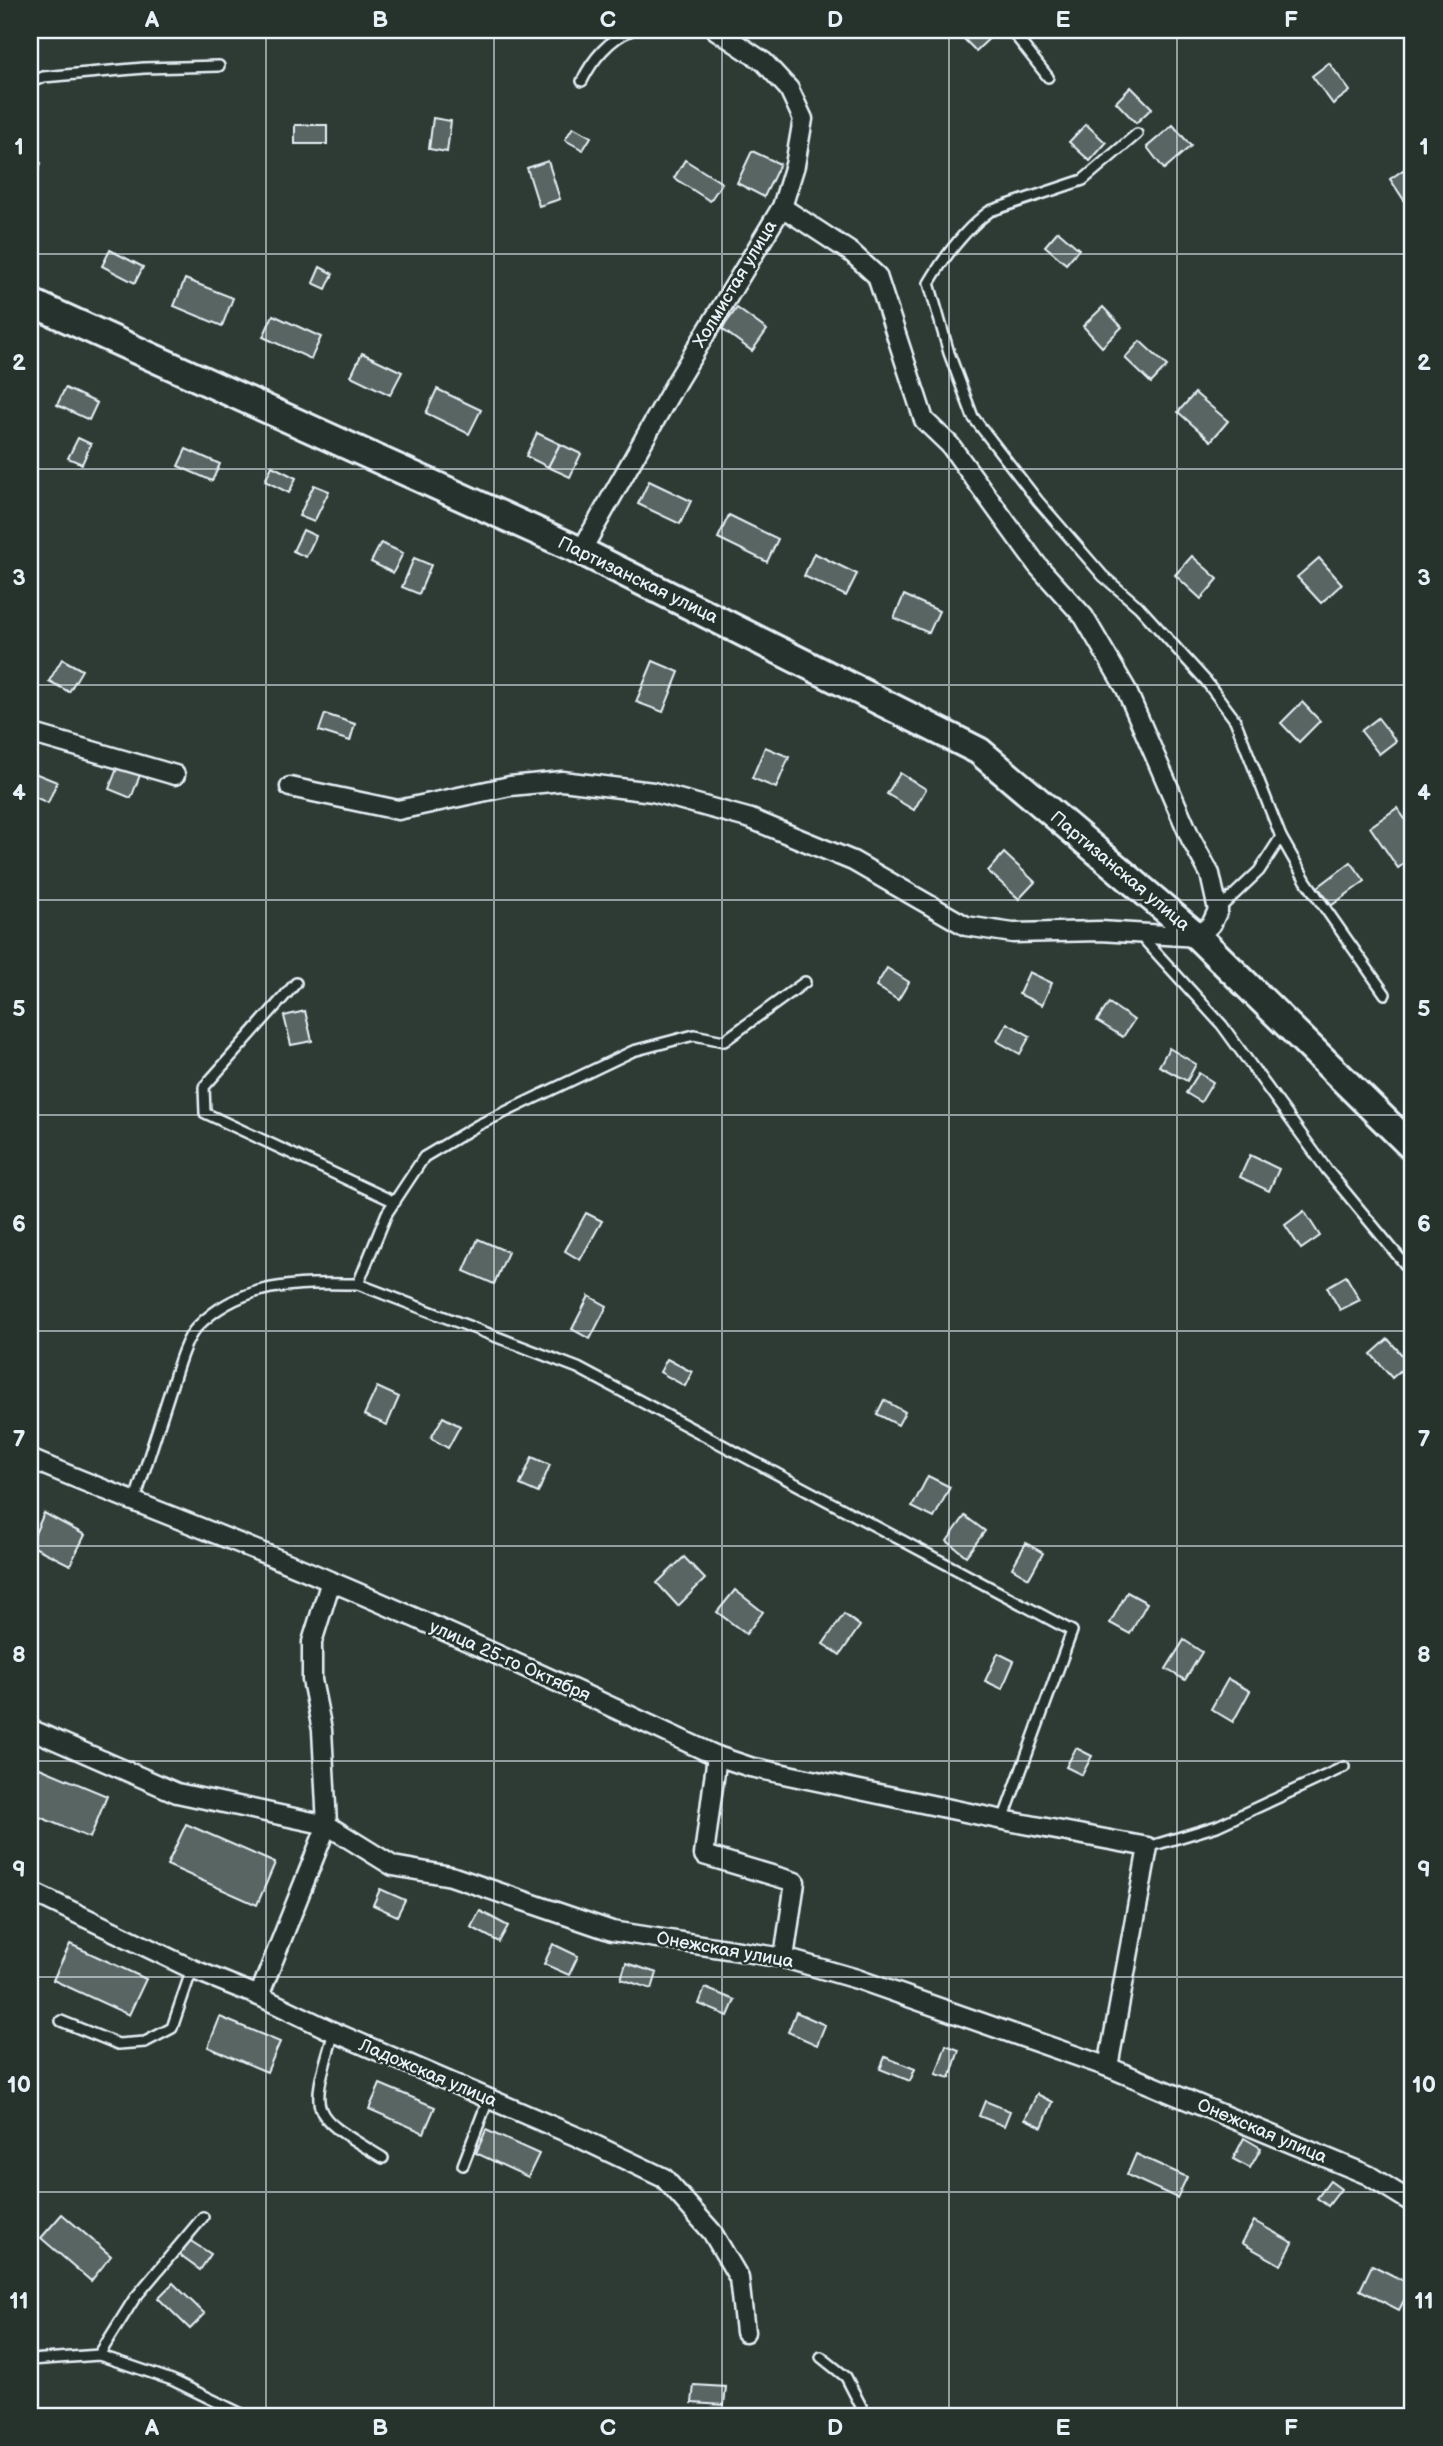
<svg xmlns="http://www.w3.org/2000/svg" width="1443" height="2446" font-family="'Balsamiq Sans',sans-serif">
  <rect width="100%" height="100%" fill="#2e3b35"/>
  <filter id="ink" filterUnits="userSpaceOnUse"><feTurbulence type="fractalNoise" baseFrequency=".0143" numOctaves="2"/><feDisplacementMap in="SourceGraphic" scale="14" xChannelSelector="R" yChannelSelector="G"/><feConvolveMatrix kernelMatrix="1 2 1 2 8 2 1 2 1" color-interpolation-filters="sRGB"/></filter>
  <g filter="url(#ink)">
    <g fill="#596563" stroke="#e8f1f8" stroke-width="2">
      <polygon points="955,30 994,30 996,32 976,51"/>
      <polygon points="1329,63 1350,91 1333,104 1312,76"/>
      <polygon points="1131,87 1152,108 1136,123 1116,102"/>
      <polygon points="433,118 451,121 447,152 429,149"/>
      <polygon points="1086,124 1106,143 1090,161 1069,142"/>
      <rect x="295" y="125" width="32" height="19"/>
      <polygon points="1173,125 1191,146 1164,169 1147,147"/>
      <polygon points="573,127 591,137 583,150 565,140"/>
      <polygon points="752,151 780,164 764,197 737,183"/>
      <polygon points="30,159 41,163 36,177 30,175"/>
      <polygon points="685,160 722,183 710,201 674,178"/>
      <polygon points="548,161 560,199 539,206 527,168"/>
      <polygon points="1409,166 1413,172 1413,198 1406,203 1390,179"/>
      <polygon points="1058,231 1079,249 1066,264 1045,246"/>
      <polygon points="110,250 143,267 135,283 102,266"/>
      <polygon points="320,267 333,274 326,289 313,283"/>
      <polygon points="185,279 233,298 222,326 174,306"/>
      <polygon points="1103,307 1122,327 1102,347 1083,326"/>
      <polygon points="737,308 767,330 752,351 722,329"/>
      <polygon points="273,315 321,337 311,359 263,337"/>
      <polygon points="1140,341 1167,366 1151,383 1125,358"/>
      <polygon points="362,353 402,372 390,395 351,376"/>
      <polygon points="65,388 97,403 89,420 57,405"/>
      <polygon points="437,389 481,410 469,434 426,413"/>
      <polygon points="1195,393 1228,421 1211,441 1178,412"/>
      <polygon points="537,433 560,444 548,467 526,456"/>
      <polygon points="78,438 91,444 82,464 68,458"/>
      <polygon points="560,444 581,454 570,477 548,467"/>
      <polygon points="186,449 220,464 212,481 178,466"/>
      <polygon points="272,466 296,478 289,493 265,481"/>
      <polygon points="649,481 691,501 680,524 638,504"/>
      <polygon points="314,485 329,491 314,522 299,516"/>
      <polygon points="729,515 778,539 767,562 718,538"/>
      <polygon points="303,530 316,536 306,557 293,551"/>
      <polygon points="381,543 403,553 393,573 371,562"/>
      <polygon points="814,553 857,574 846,596 804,576"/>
      <polygon points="1192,556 1218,579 1201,599 1175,575"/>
      <polygon points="414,558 431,565 419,594 402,587"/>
      <polygon points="1319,558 1342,584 1321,603 1297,577"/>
      <polygon points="904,595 939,611 929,633 894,618"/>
      <polygon points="62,659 82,670 69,692 49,681"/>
      <polygon points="653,661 679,672 663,712 636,702"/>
      <polygon points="1302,702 1320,721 1299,742 1281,723"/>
      <polygon points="325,714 355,724 350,741 319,731"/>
      <polygon points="1378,718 1396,741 1379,754 1361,731"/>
      <polygon points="765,747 789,757 776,788 752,778"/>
      <polygon points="118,766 140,775 131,798 109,789"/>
      <polygon points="32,772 57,782 48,803 30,795"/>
      <polygon points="900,773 926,789 914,810 887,794"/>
      <polygon points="1397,808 1413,830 1413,857 1398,868 1370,827"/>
      <polygon points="1004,853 1035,882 1019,899 988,871"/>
      <polygon points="1351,862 1365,881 1332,905 1318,887"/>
      <polygon points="887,968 909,982 898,1000 876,986"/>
      <polygon points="1029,972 1052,983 1042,1005 1019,994"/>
      <polygon points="1109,1003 1134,1020 1123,1037 1097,1021"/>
      <polygon points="305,1011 312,1041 291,1045 284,1016"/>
      <polygon points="1007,1023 1030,1036 1020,1054 997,1041"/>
      <polygon points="1169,1048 1196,1064 1187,1081 1159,1066"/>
      <polygon points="1199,1073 1213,1082 1201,1102 1186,1093"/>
      <polygon points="1250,1155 1279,1169 1269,1191 1240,1177"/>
      <polygon points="1304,1211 1320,1236 1301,1249 1285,1225"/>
      <polygon points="586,1213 602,1221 580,1260 565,1251"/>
      <polygon points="478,1239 508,1252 494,1284 464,1271"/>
      <polygon points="1346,1276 1360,1300 1340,1310 1327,1287"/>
      <polygon points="589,1296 607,1306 590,1339 572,1329"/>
      <polygon points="1388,1339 1409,1363 1392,1378 1371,1354"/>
      <polygon points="667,1359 692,1372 685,1386 660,1372"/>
      <polygon points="377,1387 399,1397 387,1425 364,1415"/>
      <polygon points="884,1400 905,1412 898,1425 877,1414"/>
      <polygon points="443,1417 460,1426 448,1448 431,1438"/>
      <polygon points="532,1457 550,1465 538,1493 520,1485"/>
      <polygon points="928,1476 950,1487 934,1518 912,1507"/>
      <polygon points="44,1513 85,1535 70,1565 30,1545"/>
      <polygon points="965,1516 985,1531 966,1556 947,1541"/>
      <polygon points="1026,1543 1043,1553 1029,1578 1012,1568"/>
      <polygon points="684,1557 705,1579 678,1606 657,1583"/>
      <polygon points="735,1590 763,1612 746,1634 717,1612"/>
      <polygon points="1127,1592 1147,1603 1130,1634 1110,1623"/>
      <polygon points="844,1614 860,1626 840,1655 823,1644"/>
      <polygon points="1184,1640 1202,1652 1185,1680 1166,1669"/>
      <polygon points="998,1653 1014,1661 1002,1689 985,1681"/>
      <polygon points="1228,1679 1250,1691 1233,1722 1211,1709"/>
      <polygon points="1076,1748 1092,1756 1082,1775 1066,1767"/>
      <polygon points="30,1764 107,1796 90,1838 30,1813"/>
      <polygon points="186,1824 275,1863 257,1905 167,1865"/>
      <polygon points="380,1889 405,1900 397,1916 373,1905"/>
      <polygon points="480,1911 508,1926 499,1942 471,1927"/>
      <polygon points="70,1944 146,1979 129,2015 53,1980"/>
      <polygon points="553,1944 578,1956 569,1975 544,1964"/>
      <polygon points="626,1963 657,1973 652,1989 621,1979"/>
      <polygon points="705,1988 735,2000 728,2016 699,2004"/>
      <polygon points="796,2012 825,2025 817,2045 788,2032"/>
      <polygon points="220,2017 280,2042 267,2072 208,2047"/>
      <polygon points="946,2045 959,2050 950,2078 936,2074"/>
      <polygon points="885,2057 915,2069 910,2081 880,2069"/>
      <polygon points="380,2084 435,2107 424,2133 369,2109"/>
      <polygon points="1037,2094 1053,2102 1042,2127 1025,2119"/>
      <polygon points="985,2101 1010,2111 1004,2126 979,2116"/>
      <polygon points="486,2130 539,2154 528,2177 476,2153"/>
      <polygon points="1244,2138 1261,2148 1250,2168 1233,2159"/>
      <polygon points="1136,2154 1187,2177 1177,2198 1127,2175"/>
      <polygon points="1330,2181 1341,2189 1328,2206 1317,2198"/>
      <polygon points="62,2214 111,2256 91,2281 41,2238"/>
      <polygon points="1254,2221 1293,2243 1281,2265 1242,2243"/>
      <polygon points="189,2240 211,2254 200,2270 179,2255"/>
      <polygon points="1372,2265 1412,2285 1399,2310 1360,2290"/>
      <polygon points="173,2283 205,2314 190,2329 158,2298"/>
      <polygon points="694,2385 726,2387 724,2405 692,2403"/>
    </g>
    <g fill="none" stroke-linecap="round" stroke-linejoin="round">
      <g stroke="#e8f1f8" stroke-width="14">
        <g id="service">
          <polyline points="1011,30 1048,77"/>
          <path d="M582 81C592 60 610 38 632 30"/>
          <polyline points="30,83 43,77 144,68 219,66"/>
          <path d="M1137 134 1083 180 990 211C965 229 945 256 929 283L949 353 973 417 1038 501 1103 576 1139 607 1206 681 1235 720 1281 837 1306 881 1385 994"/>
          <polyline points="1219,909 1259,871 1281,837"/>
          <polyline points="1141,936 1222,1025 1327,1170 1413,1274"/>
          <polyline points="296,983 204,1087 205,1113 395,1202"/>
          <polyline points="358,1284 578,1368 1072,1631 1003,1820"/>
          <path d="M134 1503C146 1466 158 1428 170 1391 176 1373 184 1340 197 1327 242 1281 299 1283 358 1284L387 1213 424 1157 478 1125 633 1051 694 1035 724 1041 805 982"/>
          <polyline points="1148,1847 1217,1826 1344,1767"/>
          <polyline points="61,2021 118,2044 145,2042 172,2028 192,1969"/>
          <path d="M334 2032C309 2118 308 2112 383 2158"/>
          <polyline points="463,2165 488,2100"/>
          <polyline points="99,2355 134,2299 203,2217"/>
          <polyline points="821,2357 846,2377 866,2416"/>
          <polyline points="30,2360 99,2355 172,2380 246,2416"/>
        </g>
      </g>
      <g stroke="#e8f1f8" stroke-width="23">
        <g id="minor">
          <polyline points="581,551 677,381 782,207 795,165 803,119 789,89 764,62 716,30"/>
          <polyline points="30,733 175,775"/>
          <polyline points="290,787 398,810 510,786 562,781 653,792 751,819 853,861 966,926 1013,933 1100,931 1198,937 1212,923 1218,910 1210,874 1191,839 1126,689 1084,617 1037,565 950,445 924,420 877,276 852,253 782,207"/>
          <path d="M30 1459C129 1501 231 1538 330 1581 461 1636 589 1697 717 1756L750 1767 1003 1820 1148 1847 1108 2067"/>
          <polyline points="30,1729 177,1793 327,1825 393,1866 451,1876 612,1931 784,1958 857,1979 1108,2067 1368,2175 1413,2203"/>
          <polyline points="717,1756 704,1855 795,1882 784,1958"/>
          <polyline points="30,1891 192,1969 259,1996 334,2032 580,2138 664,2178 712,2232 739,2278 745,2332"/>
          <polyline points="259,1996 327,1825 322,1730 312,1680 312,1642 331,1581"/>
        </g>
      </g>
      <g stroke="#e8f1f8" stroke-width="32">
        <polyline id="primary" points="30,302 581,551 979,751 1198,937 1413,1148"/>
      </g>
      <use href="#service" stroke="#26332d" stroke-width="9"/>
      <use href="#minor" stroke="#26332d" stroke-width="18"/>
      <use href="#primary" stroke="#26332d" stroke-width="26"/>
    </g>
  </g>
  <path fill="none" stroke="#e8f1f8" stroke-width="2" stroke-opacity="0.55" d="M266 30V2416M494 30V2416M722 30V2416M949 30V2416M1177 30V2416M30 254H1413M30 469H1413M30 685H1413M30 900H1413M30 1115H1413M30 1331H1413M30 1546H1413M30 1761H1413M30 1977H1413M30 2192H1413"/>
  <g text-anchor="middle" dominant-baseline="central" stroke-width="5" stroke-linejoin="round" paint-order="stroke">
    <g font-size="18" fill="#e8f1f8" stroke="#26332d">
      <text transform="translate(735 284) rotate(-59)">Холмистая улица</text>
      <text transform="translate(638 580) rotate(26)">Партизанская улица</text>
      <text transform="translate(1120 871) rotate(40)">Партизанская улица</text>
      <text transform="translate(510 1661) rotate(24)">улица 25-го Октября</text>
      <text transform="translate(725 1950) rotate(10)">Онежская улица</text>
      <text transform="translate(428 2073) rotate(23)">Ладожская улица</text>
      <text transform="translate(1262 2131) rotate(23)">Онежская улица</text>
    </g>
  </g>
  <rect width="1443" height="2446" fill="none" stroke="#26332d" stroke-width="77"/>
  <rect x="38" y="38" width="1366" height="2370" fill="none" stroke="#e8f1f8" stroke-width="2.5"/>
  <g font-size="23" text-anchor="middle" font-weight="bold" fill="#e8f1f8">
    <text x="152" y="27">A</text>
    <text x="380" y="27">B</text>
    <text x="608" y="27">C</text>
    <text x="835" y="27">D</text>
    <text x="1063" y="27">E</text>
    <text x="1291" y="27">F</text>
    <text x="19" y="154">1</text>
    <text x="1424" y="154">1</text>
    <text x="19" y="370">2</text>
    <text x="1424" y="370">2</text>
    <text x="19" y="585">3</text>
    <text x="1424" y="585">3</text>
    <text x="19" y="800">4</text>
    <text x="1424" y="800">4</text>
    <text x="19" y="1016">5</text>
    <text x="1424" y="1016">5</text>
    <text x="19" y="1231">6</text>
    <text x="1424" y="1231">6</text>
    <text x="19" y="1446">7</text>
    <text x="1424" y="1446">7</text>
    <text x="19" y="1662">8</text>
    <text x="1424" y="1662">8</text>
    <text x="19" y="1877">9</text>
    <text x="1424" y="1877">9</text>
    <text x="19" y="2092">10</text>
    <text x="1424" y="2092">10</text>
    <text x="19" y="2308">11</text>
    <text x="1424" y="2308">11</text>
    <text x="152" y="2435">A</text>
    <text x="380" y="2435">B</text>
    <text x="608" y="2435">C</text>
    <text x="835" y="2435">D</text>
    <text x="1063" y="2435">E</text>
    <text x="1291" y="2435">F</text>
  </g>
</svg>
